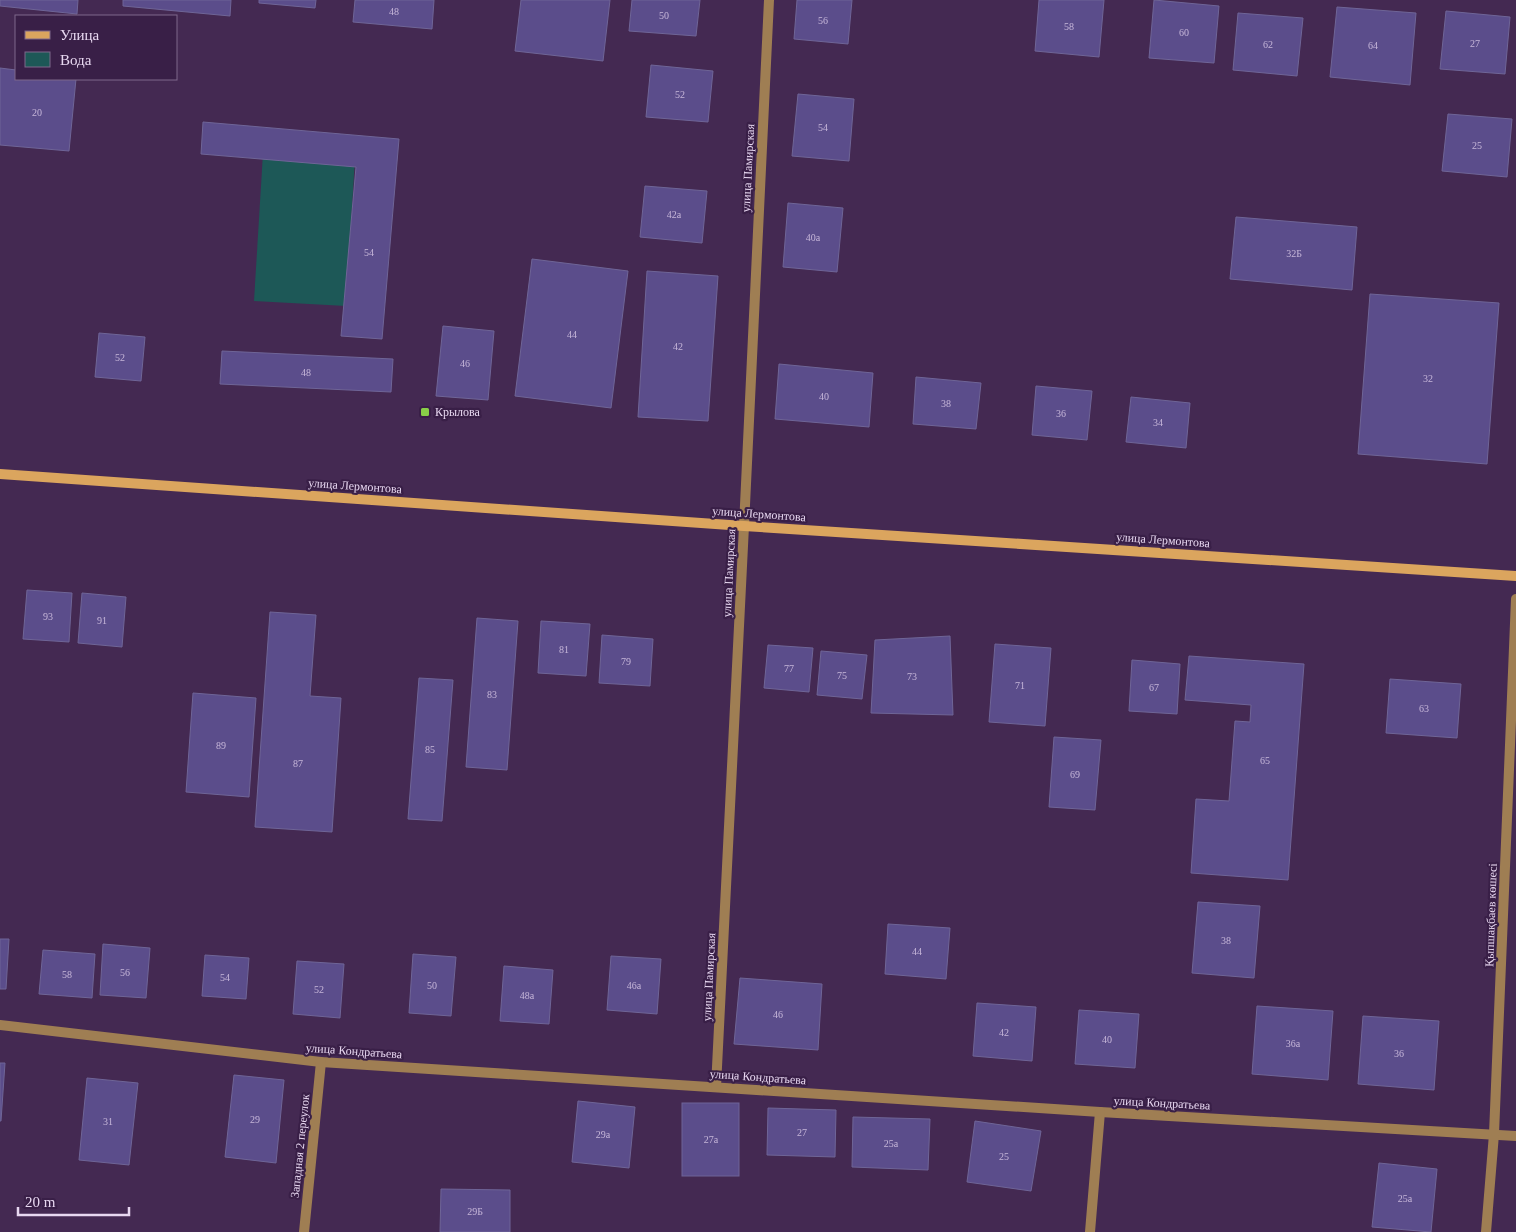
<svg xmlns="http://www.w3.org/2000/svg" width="1516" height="1232" font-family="Georgia,serif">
  <rect width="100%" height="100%" fill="#442952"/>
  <polygon fill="#1d5857" points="263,153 355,158 346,306 254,301"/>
  <g fill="#5b4d8b" stroke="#6f6597">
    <polygon points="0,0 78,0 77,14 0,6"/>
    <polygon points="123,0 231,0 230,16 123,6"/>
    <polygon points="259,0 316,0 315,8 259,3"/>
    <polygon points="355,0 434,0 432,29 353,22"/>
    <polygon points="521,0 610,0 603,61 515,51"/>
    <polygon points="632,0 700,0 696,36 629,31"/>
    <polygon points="797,0 852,0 848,44 794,39"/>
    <polygon points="1039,0 1104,0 1099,57 1035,51"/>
    <polygon points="1154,0 1219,6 1214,63 1149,58"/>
    <polygon points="1337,7 1416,13 1410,85 1330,77"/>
    <polygon points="1446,11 1510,17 1505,74 1440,69"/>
    <polygon points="1238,13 1303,18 1297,76 1233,70"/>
    <polygon points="651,65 713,71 708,122 646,117"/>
    <polygon points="0,68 16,70 16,79 76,79 69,151 0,145"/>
    <polygon points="798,94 854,99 849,161 792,156"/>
    <polygon points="1448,114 1512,119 1507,177 1442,171"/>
    <polygon points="203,122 399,139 382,339 341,336 356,167 201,154"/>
    <polygon points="645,186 707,191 702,243 640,237"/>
    <polygon points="788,203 843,208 837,272 783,267"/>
    <polygon points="1236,217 1357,227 1352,290 1230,279"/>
    <polygon points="532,259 628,271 611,408 515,396"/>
    <polygon points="647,271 718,276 708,421 638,417"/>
    <polygon points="1370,294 1499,303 1487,464 1358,454"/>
    <polygon points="443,326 494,331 488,400 436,396"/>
    <polygon points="99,333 145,337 141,381 95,377"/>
    <polygon points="222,351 393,359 391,392 220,384"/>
    <polygon points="779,364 873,373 869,427 775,419"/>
    <polygon points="916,377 981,383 976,429 913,424"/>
    <polygon points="1036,386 1092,391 1087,440 1032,435"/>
    <polygon points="1131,397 1190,403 1186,448 1126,442"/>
    <polygon points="27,590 72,593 69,642 23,639"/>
    <polygon points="82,593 126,597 122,647 78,643"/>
    <polygon points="270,612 316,615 310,696 341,698 332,832 255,827"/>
    <polygon points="477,618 518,621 507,770 466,767"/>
    <polygon points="541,621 590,624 586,676 538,673"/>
    <polygon points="602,635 653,639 650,686 599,683"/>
    <polygon points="950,636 953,715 871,713 875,640"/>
    <polygon points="995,644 1051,648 1045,726 989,722"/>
    <polygon points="768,645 813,648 809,692 764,688"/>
    <polygon points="821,651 867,655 862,699 817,695"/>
    <polygon points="1189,656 1304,664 1288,880 1191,873 1196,799 1229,801 1235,721 1250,722 1251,705 1185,700"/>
    <polygon points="1132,660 1180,664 1177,714 1129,711"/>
    <polygon points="419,678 453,680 442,821 408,819"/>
    <polygon points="1390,679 1461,684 1457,738 1386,733"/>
    <polygon points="193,693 256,698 249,797 186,792"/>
    <polygon points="1054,737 1101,740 1095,810 1049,807"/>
    <polygon points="1198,902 1260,906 1254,978 1192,973"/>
    <polygon points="888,924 950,928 946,979 885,974"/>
    <polygon points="0,939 9,939 6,989 0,989"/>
    <polygon points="103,944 150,948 146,998 100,995"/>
    <polygon points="43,950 95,954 92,998 39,994"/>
    <polygon points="413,954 456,957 451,1016 409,1013"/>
    <polygon points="205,955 249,958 246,999 202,996"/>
    <polygon points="611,956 661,959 657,1014 607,1010"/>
    <polygon points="297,961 344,964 340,1018 293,1014"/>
    <polygon points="504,966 553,970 549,1024 500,1021"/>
    <polygon points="740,978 822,984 818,1050 734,1044"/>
    <polygon points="977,1003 1036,1007 1032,1061 973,1056"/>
    <polygon points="1257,1006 1333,1011 1328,1080 1252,1074"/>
    <polygon points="1079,1010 1139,1014 1135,1068 1075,1064"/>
    <polygon points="1363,1016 1439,1021 1434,1090 1358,1084"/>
    <polygon points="0,1063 5,1063 1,1121 0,1121"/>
    <polygon points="234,1075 284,1080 276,1163 225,1157"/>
    <polygon points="87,1078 138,1083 129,1165 79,1160"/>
    <polygon points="578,1101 635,1107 629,1168 572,1162"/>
    <rect x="682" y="1103" width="57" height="73"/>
    <polygon points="768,1108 836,1110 835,1157 767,1155"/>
    <polygon points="853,1117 930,1119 928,1170 852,1167"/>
    <polygon points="975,1121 1041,1131 1031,1191 967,1182"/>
    <polygon points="1379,1163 1437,1169 1431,1232 1372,1227"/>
    <polygon points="441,1189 510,1190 510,1232 440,1232"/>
  </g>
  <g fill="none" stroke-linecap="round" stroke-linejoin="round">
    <g stroke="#9f7e53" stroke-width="10">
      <polyline points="0,1025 321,1062 1100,1112 1516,1136"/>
      <polyline points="716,1087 744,526 769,0"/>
      <polyline points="304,1232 321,1062"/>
      <polyline points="1090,1232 1100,1112"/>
      <polyline points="1486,1232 1494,1134 1516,599"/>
    </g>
    <polyline stroke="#dba55e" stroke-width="10" points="0,474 744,526 1516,576"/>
  </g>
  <rect fill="#89cf48" stroke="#391f47" stroke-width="2" x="420" y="407" width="10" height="10" rx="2.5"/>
  <g text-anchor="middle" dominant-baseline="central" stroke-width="4.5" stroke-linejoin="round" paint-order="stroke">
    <g font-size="10" fill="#c5b5d8">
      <text x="394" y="11">48</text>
      <text x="664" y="15">50</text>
      <text x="823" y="20">56</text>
      <text x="1069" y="26">58</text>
      <text x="1184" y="32">60</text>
      <text x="1475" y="43">27</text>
      <text x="1268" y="44">62</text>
      <text x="1373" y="45">64</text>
      <text x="680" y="94">52</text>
      <text x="37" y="112">20</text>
      <text x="823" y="127">54</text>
      <text x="1477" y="145">25</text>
      <text x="674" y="214">42а</text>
      <text x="813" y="237">40а</text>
      <text x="369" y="252">54</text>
      <text x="1294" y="253">32Б</text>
      <text x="572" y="334">44</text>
      <text x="678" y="346">42</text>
      <text x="120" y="357">52</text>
      <text x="465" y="363">46</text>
      <text x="306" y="372">48</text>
      <text x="1428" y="378">32</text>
      <text x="824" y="396">40</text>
      <text x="946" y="403">38</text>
      <text x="1061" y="413">36</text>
      <text x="1158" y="422">34</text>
      <text x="48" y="616">93</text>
      <text x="102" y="620">91</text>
      <text x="564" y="649">81</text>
      <text x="626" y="661">79</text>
      <text x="789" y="668">77</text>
      <text x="842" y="675">75</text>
      <text x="912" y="676">73</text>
      <text x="1020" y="685">71</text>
      <text x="1154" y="687">67</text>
      <text x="492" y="694">83</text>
      <text x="1424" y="708">63</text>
      <text x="221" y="745">89</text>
      <text x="430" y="749">85</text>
      <text x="1265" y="760">65</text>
      <text x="298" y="763">87</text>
      <text x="1075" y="774">69</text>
      <text x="1226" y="940">38</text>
      <text x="917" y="951">44</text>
      <text x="125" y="972">56</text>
      <text x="67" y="974">58</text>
      <text x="225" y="977">54</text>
      <text x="432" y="985">50</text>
      <text x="634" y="985">46а</text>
      <text x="319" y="989">52</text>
      <text x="527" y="995">48а</text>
      <text x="778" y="1014">46</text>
      <text x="1004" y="1032">42</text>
      <text x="1107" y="1039">40</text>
      <text x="1293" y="1043">36а</text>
      <text x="1399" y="1053">36</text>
      <text x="255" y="1119">29</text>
      <text x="108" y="1121">31</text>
      <text x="802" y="1132">27</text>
      <text x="603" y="1134">29а</text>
      <text x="711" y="1139">27а</text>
      <text x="891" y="1143">25а</text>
      <text x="1004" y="1156">25</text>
      <text x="1405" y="1198">25а</text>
      <text x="475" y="1211">29Б</text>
    </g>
    <g font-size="12" fill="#e8d8f1" stroke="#391f47">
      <text transform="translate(748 168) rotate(-87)">улица Памирская</text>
      <text transform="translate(355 486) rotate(4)">улица Лермонтова</text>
      <text transform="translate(759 514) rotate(4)">улица Лермонтова</text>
      <text transform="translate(1163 540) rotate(4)">улица Лермонтова</text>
      <text transform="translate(729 573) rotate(-87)">улица Памирская</text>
      <text transform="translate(1491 915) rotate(-88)">Қыпшақбаев көшесі</text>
      <text transform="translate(709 977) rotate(-87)">улица Памирская</text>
      <text transform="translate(354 1051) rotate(4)">улица Кондратьева</text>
      <text transform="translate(758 1077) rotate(4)">улица Кондратьева</text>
      <text transform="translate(1162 1103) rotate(3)">улица Кондратьева</text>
      <text transform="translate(300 1146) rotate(-84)">Западная 2 переулок</text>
    </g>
    <g font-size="12" fill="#e8d8f1" stroke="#391f47" text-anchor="start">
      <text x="435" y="412">Крылова</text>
    </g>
  </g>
  <rect x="15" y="15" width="162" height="65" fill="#391f47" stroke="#7f698b"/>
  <rect x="25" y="31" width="25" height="8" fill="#dba55e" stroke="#7f698b"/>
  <text x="60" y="40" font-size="15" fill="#e8d8f1">Улица</text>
  <rect x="25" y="52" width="25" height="15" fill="#1d5857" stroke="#7f698b"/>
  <text x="60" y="65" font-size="15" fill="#e8d8f1">Вода</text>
  <path d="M18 1207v8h111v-8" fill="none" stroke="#e8d8f1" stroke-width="2.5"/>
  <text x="25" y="1207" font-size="15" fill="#e8d8f1" stroke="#391f47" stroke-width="4" paint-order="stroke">20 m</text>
</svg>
